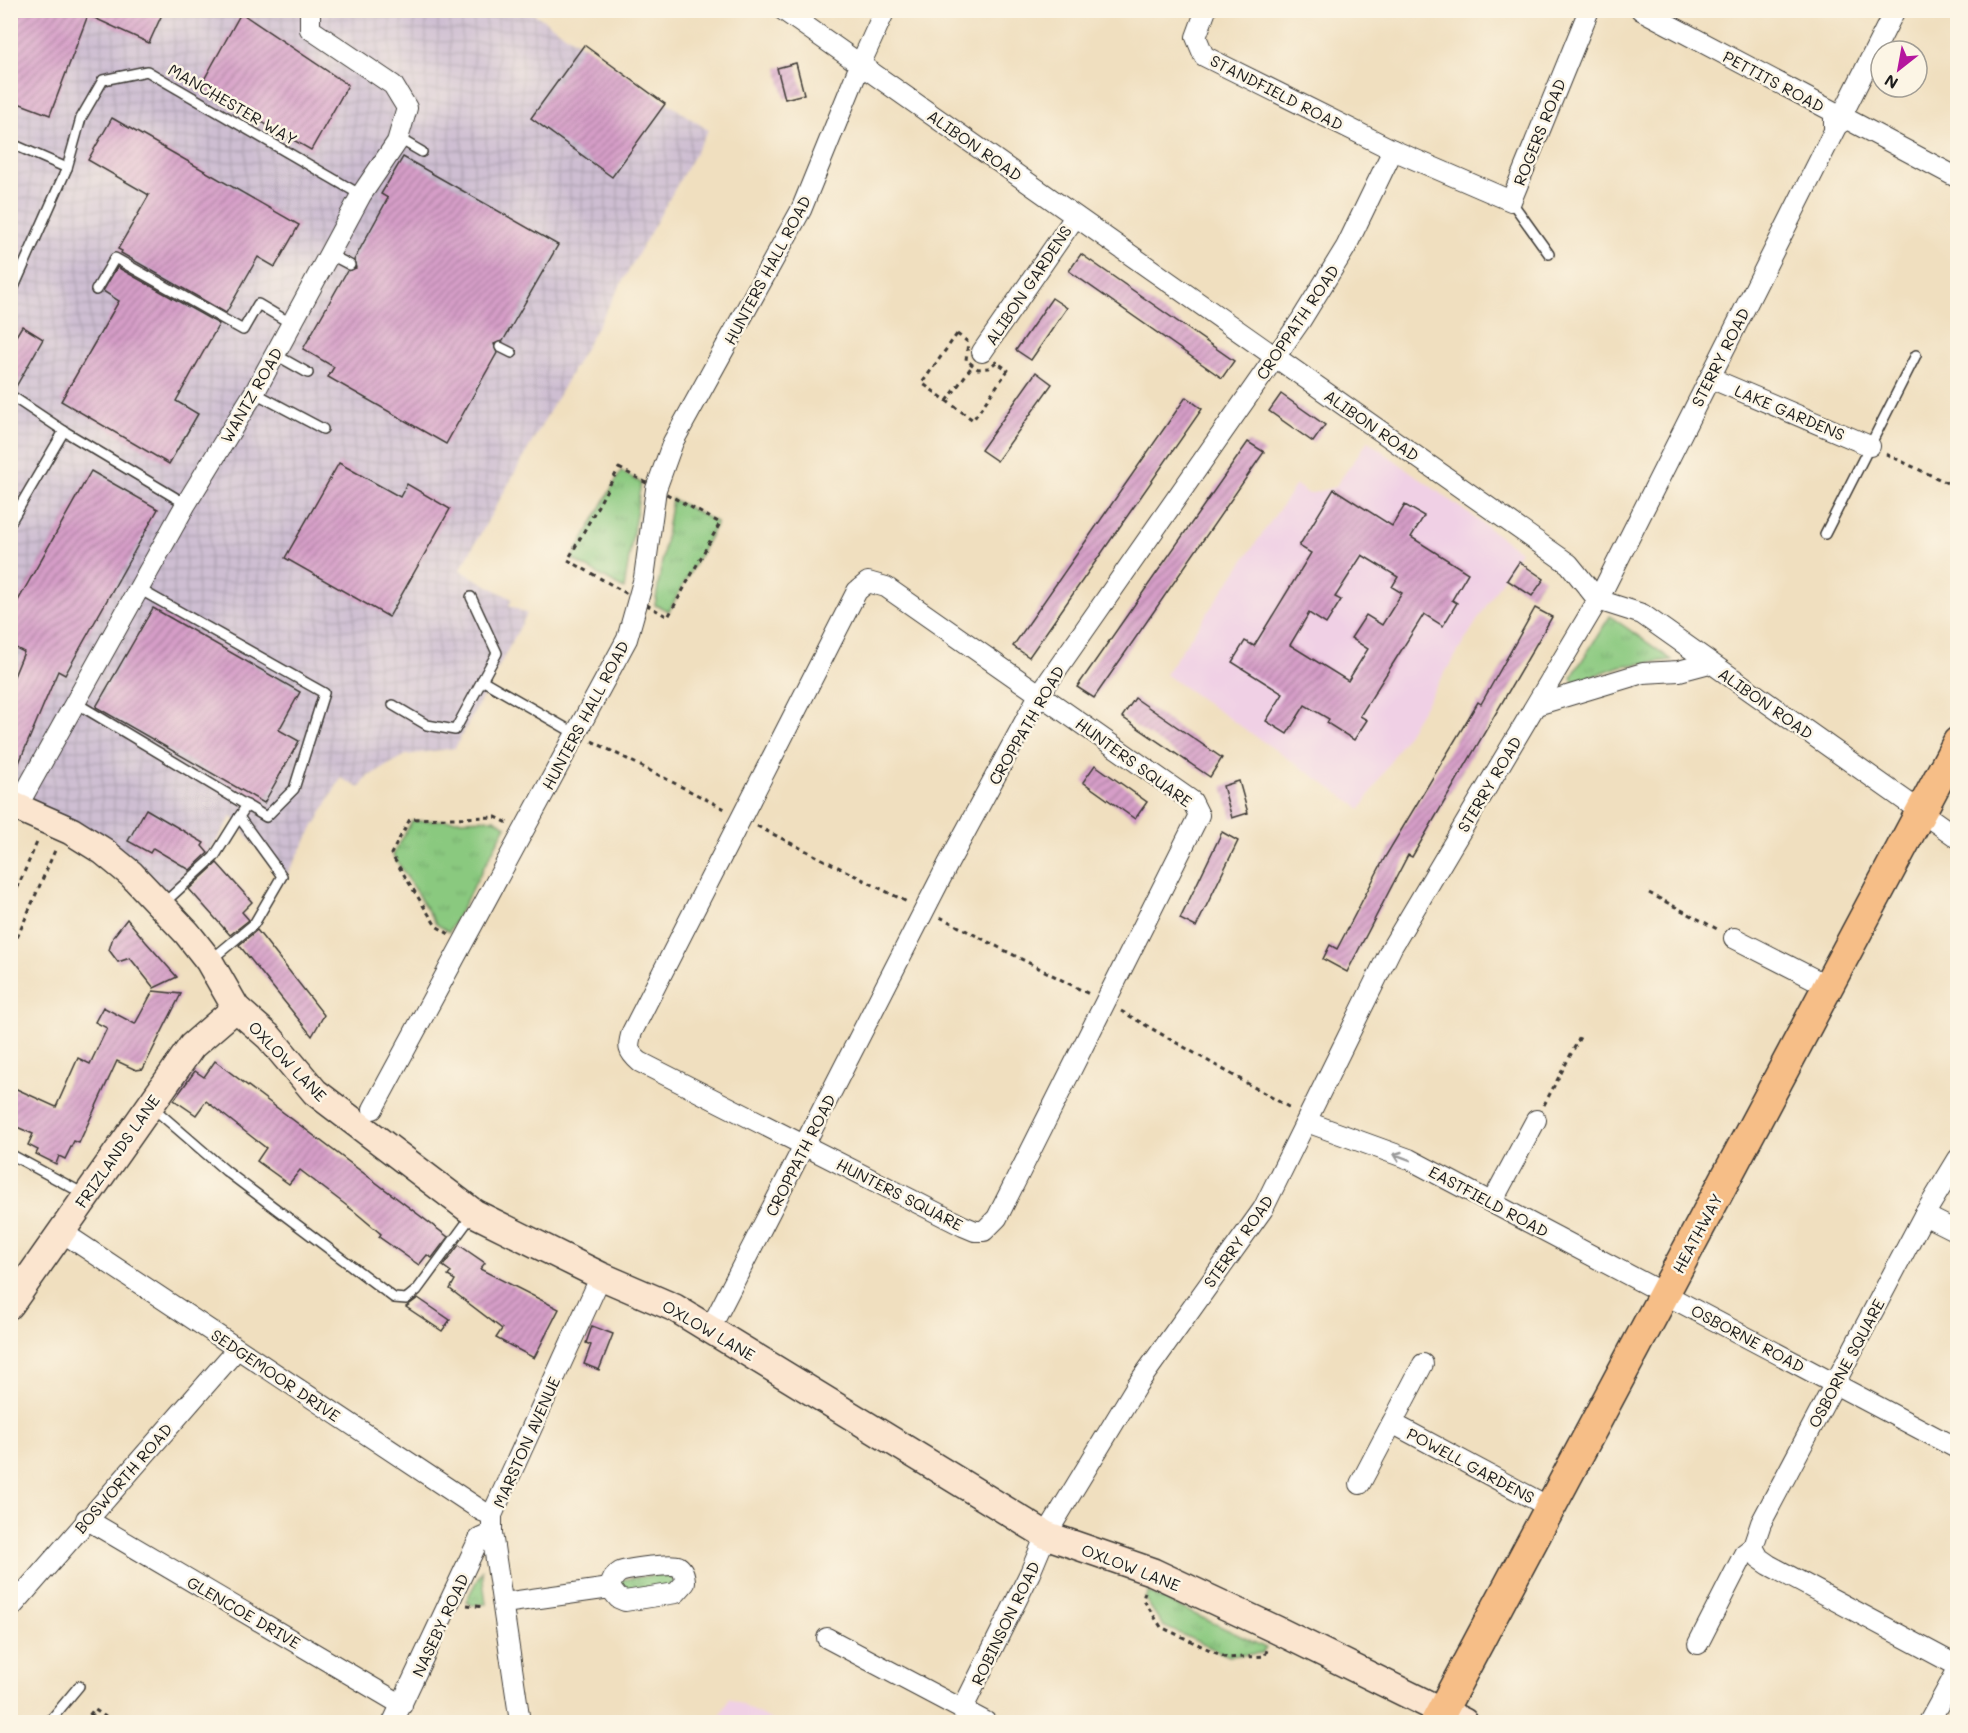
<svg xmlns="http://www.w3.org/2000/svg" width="1968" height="1733" font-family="Mali,sans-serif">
  <defs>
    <pattern id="industrial-grid" width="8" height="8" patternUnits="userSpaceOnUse" patternTransform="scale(1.5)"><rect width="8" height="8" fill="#cebed2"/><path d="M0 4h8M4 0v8" fill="none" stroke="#b0a3b4"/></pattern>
    <pattern id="grass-tufts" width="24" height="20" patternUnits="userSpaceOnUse" patternTransform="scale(1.5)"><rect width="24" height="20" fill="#8ac97f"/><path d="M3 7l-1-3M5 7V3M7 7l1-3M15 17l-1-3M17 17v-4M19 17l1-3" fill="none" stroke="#76ac6d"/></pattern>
    <pattern id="building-hatch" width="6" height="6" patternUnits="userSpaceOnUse" patternTransform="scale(1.5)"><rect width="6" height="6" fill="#d69ec8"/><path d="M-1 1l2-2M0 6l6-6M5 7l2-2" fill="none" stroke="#ad80a2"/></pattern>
  </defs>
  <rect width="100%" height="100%" fill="#fcf5e5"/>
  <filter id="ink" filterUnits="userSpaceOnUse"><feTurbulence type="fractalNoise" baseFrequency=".0167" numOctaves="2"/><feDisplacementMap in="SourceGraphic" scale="12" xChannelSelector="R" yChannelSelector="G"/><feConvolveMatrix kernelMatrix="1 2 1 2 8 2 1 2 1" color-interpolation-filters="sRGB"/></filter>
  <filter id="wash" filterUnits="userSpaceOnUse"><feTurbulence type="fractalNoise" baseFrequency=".008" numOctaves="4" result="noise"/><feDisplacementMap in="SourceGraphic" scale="24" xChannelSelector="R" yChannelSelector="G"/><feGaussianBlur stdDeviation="1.35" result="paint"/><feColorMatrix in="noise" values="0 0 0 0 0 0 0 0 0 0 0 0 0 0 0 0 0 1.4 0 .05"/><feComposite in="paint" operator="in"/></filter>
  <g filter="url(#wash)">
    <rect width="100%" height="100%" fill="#f0dfbf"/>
    <g fill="#f0d0e5">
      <polygon points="1368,441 1520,551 1361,809 1165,674 1296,485 1309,494 1335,487"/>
      <polygon points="729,1698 775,1722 718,1722"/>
    </g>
    <polygon fill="url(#industrial-grid)" points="11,11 530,11 708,130 460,570 512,599 509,605 527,614 455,748 406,755 367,777 360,788 341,778 283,882 232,816 202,864 165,898 30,798 11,789"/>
    <g fill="url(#grass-tufts)" stroke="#53724e" stroke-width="1.5">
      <polygon points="621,471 641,483 624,589 572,559"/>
      <polygon points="672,499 716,522 716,525 669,611 655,605"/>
      <polygon points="1610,616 1672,660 1620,666 1574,683 1571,678"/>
      <polygon points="494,819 506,826 449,932 436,924 393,855 412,821"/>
      <polygon points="482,1571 486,1604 472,1605 466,1601"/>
      <polygon points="674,1572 677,1585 624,1592 619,1584 621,1580"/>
      <polygon points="1148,1592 1266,1648 1263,1653 1229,1656 1163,1626 1145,1599"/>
    </g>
    <g id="blocks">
      <g fill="url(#building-hatch)" fill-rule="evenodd">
        <polygon points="14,10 164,10 149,43 88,15 50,115 10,100 10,19"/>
        <polygon points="241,13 348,85 311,150 200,87"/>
        <polygon points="584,45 665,104 612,177 531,118"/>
        <polygon points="796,63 804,94 785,99 777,68"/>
        <polygon points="112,118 299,225 275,267 258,257 226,313 121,253 122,251 118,249 149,195 88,160"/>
        <polygon points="403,157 558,245 503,341 494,344 497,353 446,444 328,377 334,367 303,349 347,271 356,268 354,260 388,198 381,194"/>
        <polygon points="1081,254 1234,361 1222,378 1069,271"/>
        <polygon points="117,267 219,324 176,401 198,414 169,464 61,401 119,301 103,291"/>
        <polygon points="1052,298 1067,308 1031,360 1016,350"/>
        <polygon points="22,326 43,339 14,390 10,388 10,346"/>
        <polygon points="1036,372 1052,384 997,461 981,450"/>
        <polygon points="1281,394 1325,425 1313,442 1269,411"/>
        <polygon points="1186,397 1202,409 1029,657 1013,646"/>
        <polygon points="1248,442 1264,452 1094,698 1077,687"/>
        <polygon points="339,463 400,497 407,484 450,509 389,617 285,558"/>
        <polygon points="91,471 158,509 65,675 58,671 10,784 10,686 24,652 10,645 10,615"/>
        <path d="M1334 489 1392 526 1405 505 1424 516 1411 537 1468 573 1452 600 1457 603 1443 626 1424 614 1360 716 1367 720 1354 740 1327 723 1329 719 1305 705 1287 734 1266 721 1283 694 1232 662 1245 641 1254 646 1311 553 1299 546ZM1362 555 1398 577 1392 587 1402 593 1382 625 1366 615 1351 638 1368 649 1348 681 1290 645 1309 613 1326 624 1341 600 1335 597Z"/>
        <polygon points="1519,562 1544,579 1532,596 1507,580"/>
        <polygon points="153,608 300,692 279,730 299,741 264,803 96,707"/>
        <polygon points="1535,608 1552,617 1412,857 1408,855 1347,972 1323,959 1330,945 1337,949 1385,857 1478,702 1481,704"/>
        <polygon points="1135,698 1222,758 1210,777 1122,717"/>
        <polygon points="1095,765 1147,802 1135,819 1083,782"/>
        <polygon points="1239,781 1248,813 1232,818 1223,786"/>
        <polygon points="146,809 204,843 202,846 208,853 190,870 153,848 150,853 128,841"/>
        <polygon points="1222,832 1238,841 1196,927 1180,919"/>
        <polygon points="217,863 252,902 242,912 249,920 230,935 189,889"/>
        <polygon points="127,919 146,942 177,977 154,988 130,958 118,962 109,950 113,937"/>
        <polygon points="257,930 324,1015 312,1036 239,945"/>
        <polygon points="153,991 181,994 143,1069 136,1070 117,1061 79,1143 74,1141 65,1159 59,1156 56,1164 36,1154 38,1150 28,1145 33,1134 10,1124 10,1086 56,1107 78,1058 90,1064 107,1028 95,1022 103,1007 135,1024"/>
        <polygon points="215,1061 448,1237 432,1258 427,1255 419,1265 379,1237 381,1234 355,1212 300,1170 289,1184 257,1161 266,1148 206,1101 196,1115 174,1100 195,1071 204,1077"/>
        <polygon points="459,1245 485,1263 480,1269 559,1309 534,1358 496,1338 502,1329 450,1289 455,1280 448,1276 451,1272 443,1266"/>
        <polygon points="418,1298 450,1320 442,1331 406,1307"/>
        <polygon points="592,1326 613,1334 599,1370 584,1364 591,1345 586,1343"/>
      </g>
    </g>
  </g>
  <g filter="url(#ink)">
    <use href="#blocks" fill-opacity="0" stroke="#3c3934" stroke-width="1.5"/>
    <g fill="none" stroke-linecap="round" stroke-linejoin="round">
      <g stroke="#3c3934" stroke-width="12">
        <g id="lane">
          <polyline points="398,138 422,152"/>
          <polyline points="10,143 67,168"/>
          <polyline points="1511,201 1549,254"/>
          <polyline points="329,254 350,265"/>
          <polyline points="96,290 115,258 243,330 258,304 292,324"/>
          <polyline points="10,296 67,168 81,118 103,80 147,71 361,195"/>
          <polyline points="500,347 512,353"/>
          <polyline points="276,355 308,373"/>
          <polyline points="255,393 323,429"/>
          <polyline points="10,395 64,431 186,504"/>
          <polyline points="10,523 64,431"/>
          <polyline points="1825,534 1916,355"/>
          <polyline points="482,680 576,734"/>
          <polyline points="76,703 266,817 294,789 324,693 139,589"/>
          <polyline points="393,705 427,725 455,730 497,653 471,597"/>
          <polyline points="164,903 214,857 239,817"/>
          <polyline points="212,959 254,924 282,876 239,817 247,805"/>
          <polyline points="151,1106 226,1171 394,1298 406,1299 417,1290 473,1214"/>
          <polyline points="10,1154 84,1194"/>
          <polyline points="49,1722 79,1686"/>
        </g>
      </g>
      <g stroke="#3c3934" stroke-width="22">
        <g id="street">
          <polyline points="783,10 1569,564 1598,600 1642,614 1958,838"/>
          <polyline points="1206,10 1196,37 1204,56 1393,150 1511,201 1589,10"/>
          <polyline points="1641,10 1834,112 1834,127 1847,119 1958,178"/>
          <polyline points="982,352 1075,217"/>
          <polyline points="1710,378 1870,446"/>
          <path d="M868 582 886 587 1192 801 1199 815 997 1218 984 1231H975L963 1226 640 1062C628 1052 627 1047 632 1032L857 591Z"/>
          <polyline points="1537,705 1643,673 1679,671 1709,663"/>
          <polyline points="17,807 186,504 257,388 361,195 397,142 407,108 393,85 310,29 310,10"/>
          <polyline points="1734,938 1828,986"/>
          <polyline points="373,1109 627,639 644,578 656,489 673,442 801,210 860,65 885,10"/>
          <polyline points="1307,1122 1409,1159 1958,1449"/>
          <polyline points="1958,1159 1924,1215 1761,1523 1753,1547 1759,1558 1769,1565 1958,1666"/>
          <polyline points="1492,1202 1536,1120"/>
          <polyline points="1924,1215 1958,1232"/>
          <polyline points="62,1232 482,1511 492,1515"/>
          <polyline points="710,1329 948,864 1039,695 1301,320 1346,247 1393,150"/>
          <polyline points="1392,1423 1549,1507"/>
          <polyline points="1360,1484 1423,1364"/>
          <polyline points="86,1519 402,1705"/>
          <path d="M504 1603 610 1588C611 1582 613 1576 620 1572 627 1569 671 1563 678 1566 684 1570 685 1577 685 1583L676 1593 625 1601 618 1598 610 1588"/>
          <polyline points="10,1609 237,1349"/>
          <polyline points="827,1638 986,1722"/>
          <polyline points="1698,1644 1744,1554 1753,1547"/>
          <polyline points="962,1710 1030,1573 1046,1535 1137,1385 1263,1209 1392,947 1598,600 1895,10"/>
          <polyline points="393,1722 479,1539 492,1533"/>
          <polyline points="520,1722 492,1533 492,1515 601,1276"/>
          <polyline points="1929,1722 1958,1669"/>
        </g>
      </g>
      <g stroke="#3c3934" stroke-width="30">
        <g id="secondary">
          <polyline points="10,804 71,831 103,851 131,874 187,933 209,961 236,1008 269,1037 315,1092 474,1213 601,1276 675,1308 1046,1535 1153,1572 1277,1630 1464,1722"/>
          <polyline points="10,1305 192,1046 236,1008"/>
        </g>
      </g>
      <g stroke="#3c3934" stroke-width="33">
        <polyline id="primary" points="1436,1722 1958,742"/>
      </g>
      <g stroke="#3c3934" stroke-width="3" stroke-dasharray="4.5 4.5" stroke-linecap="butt">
        <polygon points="957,334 968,342 966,360 978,369 989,368 996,362 1008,370 973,420 922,383"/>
        <polyline points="947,401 972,366"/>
        <polyline points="1886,454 1958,488"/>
        <polygon points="619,468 720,523 668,617 568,560"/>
        <polyline points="592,741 725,809"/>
        <polyline points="757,826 909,903"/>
        <polyline points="1649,893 1719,930"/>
        <polyline points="10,905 38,840"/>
        <polyline points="940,917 1089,994"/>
        <polyline points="449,934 436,926 391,854 410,819 496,817 508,823"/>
        <polyline points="10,954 56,848"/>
        <polyline points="1121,1011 1292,1109"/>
        <polyline points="1544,1105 1580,1037"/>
        <polyline points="1145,1592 1143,1599 1161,1627 1227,1658 1265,1656 1267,1650"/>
        <polyline points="467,1605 484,1607"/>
        <polyline points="90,1714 103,1722"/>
        <polyline points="84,1722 94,1709 113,1722"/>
      </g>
      <use href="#lane" stroke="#fff" stroke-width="9"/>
      <use href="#street" stroke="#fff" stroke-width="20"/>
      <use href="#secondary" stroke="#fbe5cf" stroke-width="27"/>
      <use href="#primary" stroke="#f6be87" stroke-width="30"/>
    </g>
    <defs><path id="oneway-shaft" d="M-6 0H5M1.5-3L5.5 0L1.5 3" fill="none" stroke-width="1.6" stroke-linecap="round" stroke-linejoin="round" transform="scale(1.5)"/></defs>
    <use stroke="#999" href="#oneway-shaft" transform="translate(1402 1157) rotate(-159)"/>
  </g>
  <g text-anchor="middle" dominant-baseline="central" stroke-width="5" stroke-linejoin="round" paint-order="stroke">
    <g font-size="16" fill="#1c1c1c" stroke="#fcf5e5">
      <text transform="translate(1774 81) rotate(28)">PETTITS ROAD</text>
      <text transform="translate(1277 92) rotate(27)">STANDFIELD ROAD</text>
      <text transform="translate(233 104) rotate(30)">MANCHESTER WAY</text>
      <text transform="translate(1539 132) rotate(-68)">ROGERS ROAD</text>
      <text transform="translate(975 145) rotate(35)">ALIBON ROAD</text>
      <text transform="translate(767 270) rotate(-62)">HUNTERS HALL ROAD</text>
      <text transform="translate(1028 285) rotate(-56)">ALIBON GARDENS</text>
      <text transform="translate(1297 322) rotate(-56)">CROPPATH ROAD</text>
      <text transform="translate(1720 357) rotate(-63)">STERRY ROAD</text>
      <text transform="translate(251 395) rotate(-60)">WANTZ ROAD</text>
      <text transform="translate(1790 412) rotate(23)">LAKE GARDENS</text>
      <text transform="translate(1372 425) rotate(35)">ALIBON ROAD</text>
      <text transform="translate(1766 703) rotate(35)">ALIBON ROAD</text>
      <text transform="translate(585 715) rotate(-62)">HUNTERS HALL ROAD</text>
      <text transform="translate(1026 725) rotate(-60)">CROPPATH ROAD</text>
      <text transform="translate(1134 762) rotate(36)">HUNTERS SQUARE</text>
      <text transform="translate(1489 784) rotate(-59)">STERRY ROAD</text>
      <text transform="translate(288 1061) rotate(46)">OXLOW LANE</text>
      <text transform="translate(117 1151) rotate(-55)">FRIZLANDS LANE</text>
      <text transform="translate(800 1155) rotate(-63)">CROPPATH ROAD</text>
      <text transform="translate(900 1194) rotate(27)">HUNTERS SQUARE</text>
      <text transform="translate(1489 1201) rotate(28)">EASTFIELD ROAD</text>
      <text transform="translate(1697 1233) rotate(-62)">HEATHWAY</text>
      <text transform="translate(1238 1241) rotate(-55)">STERRY ROAD</text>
      <text transform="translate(709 1330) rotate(30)">OXLOW LANE</text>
      <text transform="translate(1748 1338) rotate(28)">OSBORNE ROAD</text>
      <text transform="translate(1846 1363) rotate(-62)">OSBORNE SQUARE</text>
      <text transform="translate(276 1375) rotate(34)">SEDGEMOOR DRIVE</text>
      <text transform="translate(526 1442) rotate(-66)">MARSTON AVENUE</text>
      <text transform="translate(1471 1465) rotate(28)">POWELL GARDENS</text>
      <text transform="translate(123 1478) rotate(-49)">BOSWORTH ROAD</text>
      <text transform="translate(1131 1567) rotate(21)">OXLOW LANE</text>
      <text transform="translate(244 1612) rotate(30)">GLENCOE DRIVE</text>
      <text transform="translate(1005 1623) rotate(-64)">ROBINSON ROAD</text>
      <text transform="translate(440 1625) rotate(-65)">NASEBY ROAD</text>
    </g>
  </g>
  <rect width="1968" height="1733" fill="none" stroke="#fcf5e5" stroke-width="36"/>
  <g transform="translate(1899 69) rotate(211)"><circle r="28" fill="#fcf5e5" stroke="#a29e95" stroke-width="1.5"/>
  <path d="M0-4.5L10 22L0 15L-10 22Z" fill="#b5179e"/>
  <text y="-9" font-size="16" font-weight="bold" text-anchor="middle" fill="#1c1c1c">N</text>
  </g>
</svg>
